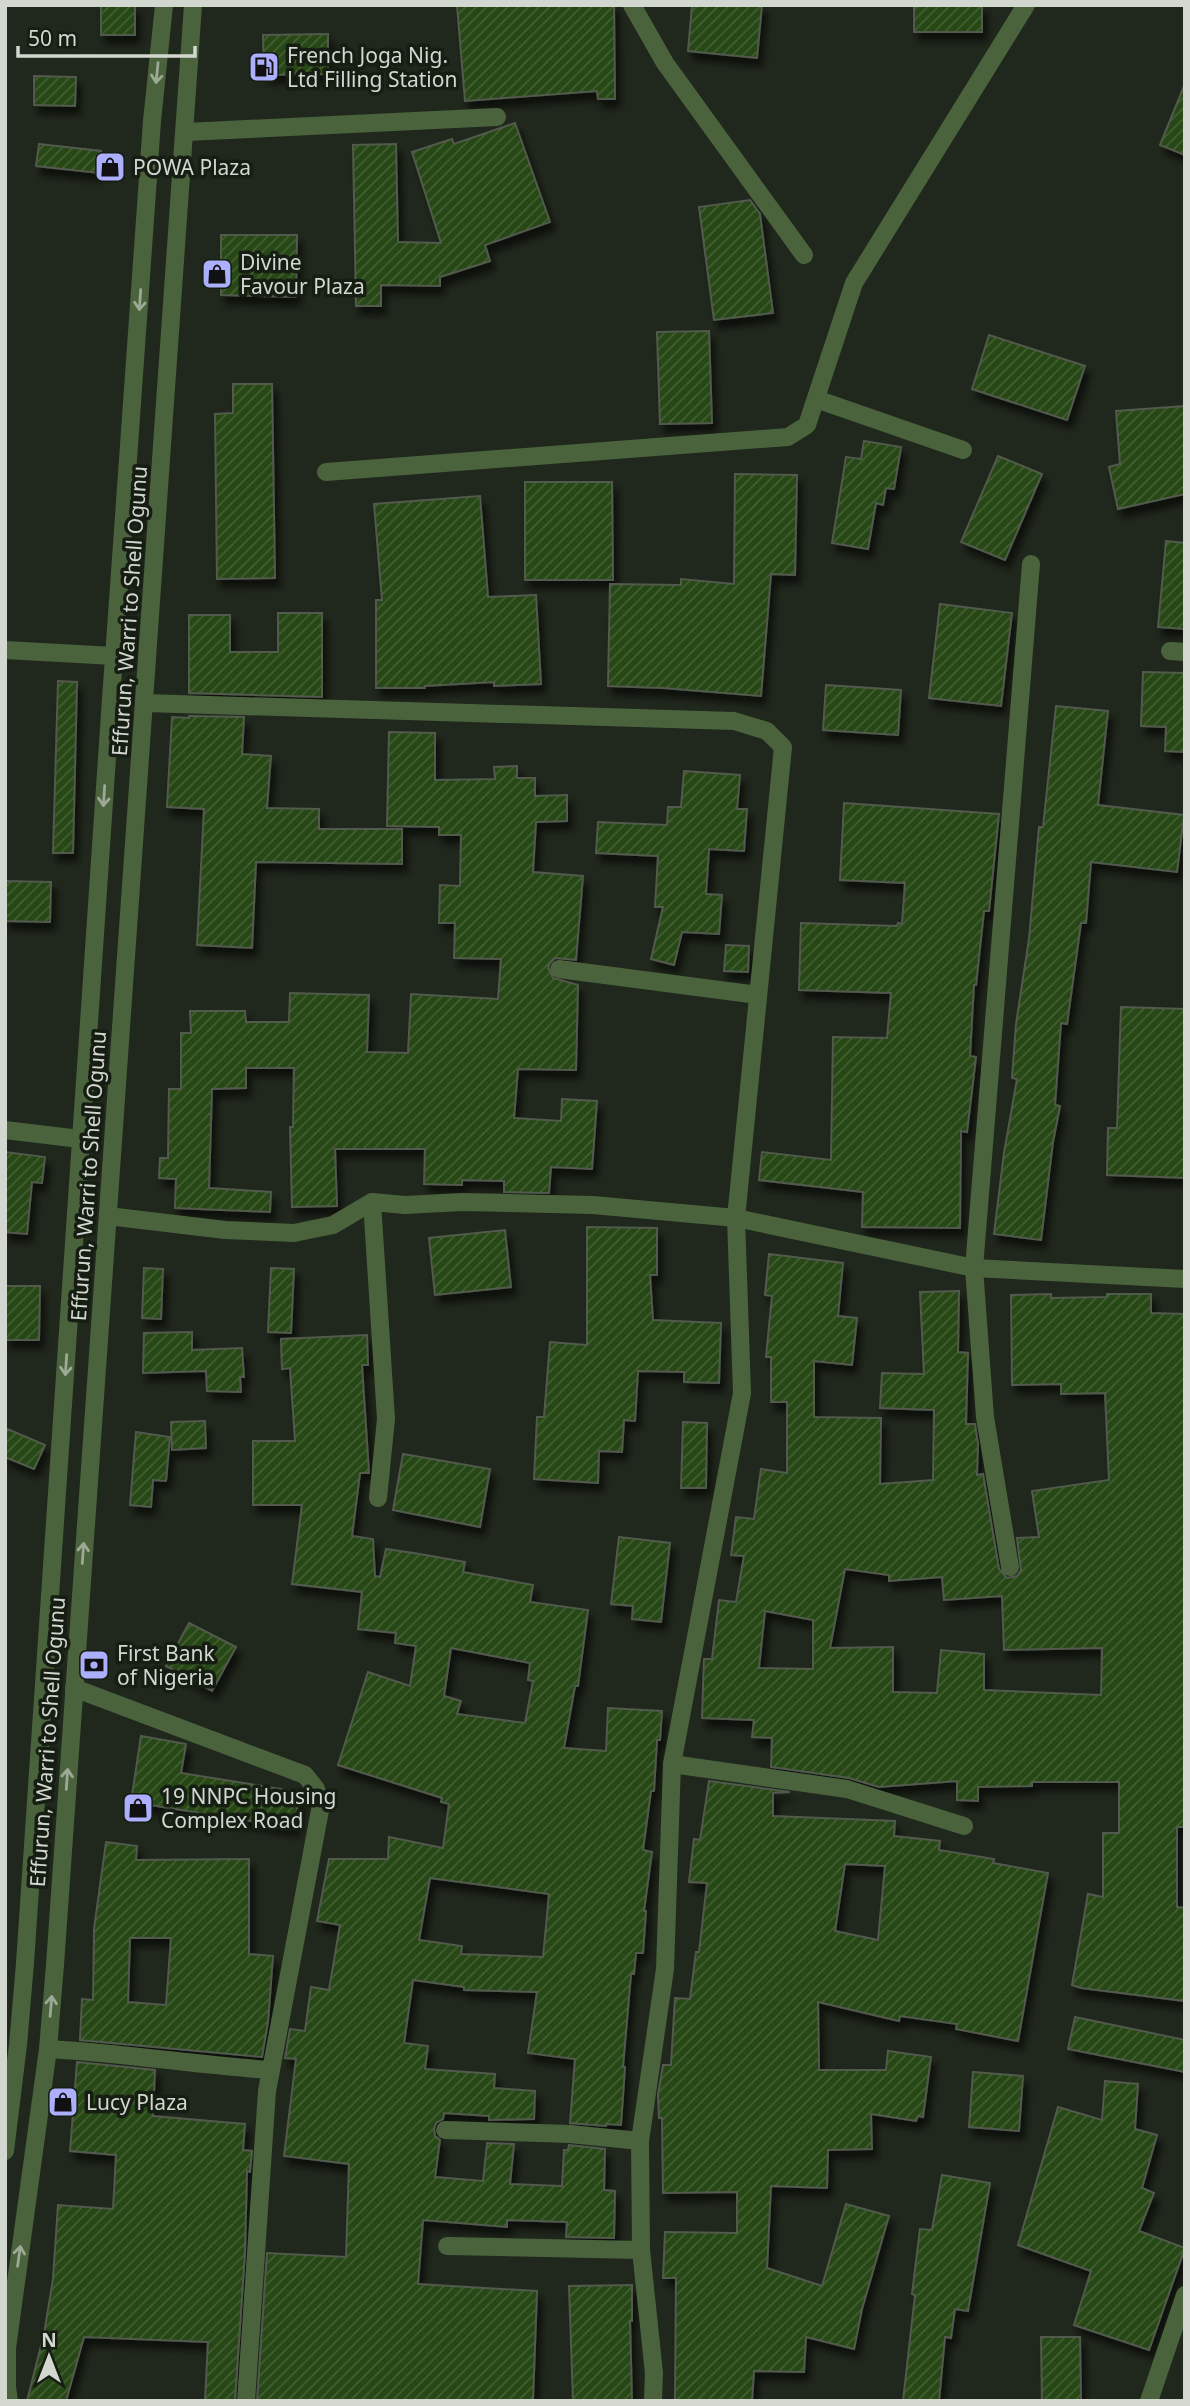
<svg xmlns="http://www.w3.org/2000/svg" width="1190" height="2406" font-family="'Noto Sans',sans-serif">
  <defs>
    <pattern id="building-hatch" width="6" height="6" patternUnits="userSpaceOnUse" patternTransform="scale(1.75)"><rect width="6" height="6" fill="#264612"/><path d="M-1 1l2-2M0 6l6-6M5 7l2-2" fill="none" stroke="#456033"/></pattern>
    <filter id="shadow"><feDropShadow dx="4.5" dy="8" stdDeviation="3.5" flood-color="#0009"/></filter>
  </defs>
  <rect width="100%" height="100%" fill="#20271c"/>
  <g fill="url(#building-hatch)" stroke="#515a4d" stroke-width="2" fill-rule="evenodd" filter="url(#shadow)">
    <rect x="101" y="5" width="34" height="30"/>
    <polygon points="457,5 614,5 615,99 598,99 597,91 465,101"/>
    <polygon points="692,5 762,5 757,58 688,51"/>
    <rect x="914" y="5" width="68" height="27"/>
    <polygon points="328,34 328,74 264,75 263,35"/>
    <polygon points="34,76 76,77 75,106 34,105"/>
    <polygon points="1184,86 1185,86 1185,155 1160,145"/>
    <polygon points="515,123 550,222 485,245 490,261 440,277 440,286 381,285 381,306 356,306 353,145 396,144 398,242 441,243 412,152 452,139 454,144"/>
    <polygon points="39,144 101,151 99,173 36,166"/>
    <polygon points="750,200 760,214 773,313 714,320 699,207"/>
    <polygon points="221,235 297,235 296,297 221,295"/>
    <polygon points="709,331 712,423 660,424 657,332"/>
    <polygon points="989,335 1085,366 1067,420 972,389"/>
    <polygon points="233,384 272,384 275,578 217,579 215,414 233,413"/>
    <polygon points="1185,406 1185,494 1118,509 1109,467 1120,464 1116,411"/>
    <polygon points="864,441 901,447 894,489 886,488 883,505 876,503 868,549 832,543 846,457 861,459"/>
    <polygon points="998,456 1042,474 1005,560 961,542"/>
    <polygon points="735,474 797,475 795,575 771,574 761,696 663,688 608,686 610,584 681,585 681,579 734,584"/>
    <polygon points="525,482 612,482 613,580 525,580"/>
    <polygon points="480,496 488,597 536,595 541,684 494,686 494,682 425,686 425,688 376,688 376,600 382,600 374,504"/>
    <polygon points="1166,541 1185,543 1185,629 1158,627"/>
    <polygon points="940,604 1012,613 1001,706 929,698"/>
    <polygon points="278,613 322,613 322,697 189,693 189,615 230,615 230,652 278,652"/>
    <polygon points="1143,672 1185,673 1185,752 1165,751 1166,727 1141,726"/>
    <polygon points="58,681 77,682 73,853 53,853"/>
    <polygon points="826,685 901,690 898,735 823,730"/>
    <polygon points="1056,706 1108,711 1098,805 1184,815 1177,872 1091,862 1086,923 1081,923 1067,1024 1061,1023 1055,1105 1060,1106 1053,1142 1041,1240 994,1234 1004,1153 1017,1079 1012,1078 1016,1024 1029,939 1039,827 1043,827"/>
    <polygon points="189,716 244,717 242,754 271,756 267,808 319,809 319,829 402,829 402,864 256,862 252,948 197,945 204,809 167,807 172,717 189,718"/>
    <polygon points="389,732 435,733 435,780 495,779 494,767 517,766 517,778 535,778 535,796 567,795 567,821 536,822 533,872 583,876 576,960 555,958 550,963 548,968 553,978 578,985 576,1070 518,1069 514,1118 561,1121 562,1099 597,1101 592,1169 551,1167 549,1193 504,1192 504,1181 462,1180 462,1185 424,1184 425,1149 335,1149 337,1206 292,1207 290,1127 293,1127 294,1068 246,1068 246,1088 212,1089 209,1188 271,1192 270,1212 175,1208 176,1179 159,1178 160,1158 168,1158 169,1089 181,1089 181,1033 191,1033 190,1011 245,1011 246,1022 289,1022 290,993 369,995 367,1052 408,1053 411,994 498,999 501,959 454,958 455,923 439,923 440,885 460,886 461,835 439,835 439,827 387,826"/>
    <polygon points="684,771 740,775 737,809 747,809 744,851 709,849 706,894 722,895 719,934 682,932 674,965 651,959 663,907 655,907 658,856 596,853 598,822 667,825 668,807 681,807"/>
    <polygon points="844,803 999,814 989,911 984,911 976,985 974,985 970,1056 976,1057 967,1132 961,1131 960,1228 862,1227 863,1192 759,1180 762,1152 831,1160 833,1037 887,1038 891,993 799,990 801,923 897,926 898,923 902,924 905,883 840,880"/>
    <polygon points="5,881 51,882 50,922 5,921"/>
    <polygon points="726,945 749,946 748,972 724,971"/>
    <polygon points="1121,1007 1185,1009 1185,1178 1107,1175 1108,1128 1117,1128"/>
    <polygon points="5,1152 45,1157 42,1183 32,1182 27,1234 5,1232"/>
    <polygon points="587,1227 657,1228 657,1275 650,1275 653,1320 721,1323 719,1383 684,1382 684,1372 638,1371 635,1421 624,1420 622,1452 599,1451 598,1483 534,1479 537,1417 544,1417 550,1342 587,1345"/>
    <polygon points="505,1230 511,1287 435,1295 429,1238"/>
    <path d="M769 1254 843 1263 838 1316 857 1318 852 1365 814 1361V1417L881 1418 880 1484 933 1480 934 1410 880 1408 882 1373 924 1374 920 1292 959 1291 958 1352 968 1353 966 1424H975L978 1444 977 1475 983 1474 999 1569 1007 1578 1017 1576 1021 1570 1017 1538 1039 1537 1032 1491 1109 1480 1105 1393 1061 1394V1384L1012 1385 1011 1295 1051 1294V1298L1107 1297V1294H1151V1313L1185 1314V1827H1177V1907L1185 1908V2001L1081 1988 1072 1985 1088 1894 1103 1897V1833H1119V1782H1032V1786L978 1787V1801L957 1800V1781L879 1787 849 1778 771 1767 772 1738 752 1737 754 1720 702 1718 704 1659H712L719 1600 736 1602 744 1556 731 1555 736 1517 754 1519 761 1469 787 1473V1402H771V1357H766L772 1296 765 1295ZM845 1569 889 1575V1581L942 1577 944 1600 1002 1596 1004 1650 1102 1648 1101 1695 984 1690V1654L941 1650 937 1693 893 1692V1647L830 1648ZM765 1611 813 1620V1669L759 1668Z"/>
    <polygon points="144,1268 163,1269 161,1319 142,1318"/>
    <polygon points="271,1268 294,1269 291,1333 268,1332"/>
    <polygon points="5,1286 40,1286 39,1340 5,1340"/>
    <polygon points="192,1332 192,1350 242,1348 244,1377 240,1377 241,1392 207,1391 206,1371 143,1373 144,1333"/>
    <path d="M367 1335 368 1365H362L369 1473H360L352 1536 373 1539 375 1576 380 1577 386 1549 420 1554 465 1562 463 1572 533 1585 530 1602 588 1610 578 1686H575L564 1748 606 1751 608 1708 662 1711 660 1740H657L654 1791H651L643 1850 652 1852 644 1911H646L643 1953H636L634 1974H631L623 2067H625L621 2125 606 2124V2126L570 2123 575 2059 528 2053 537 1992 464 1990V1987L413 1980 404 2043 428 2046 425 2069 495 2074 494 2088 535 2091 534 2119 489 2120V2116L444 2113 443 2119 436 2123 434 2129 435 2136 440 2140 435 2177 483 2181 487 2143 514 2144 510 2184 562 2186 564 2150H568L569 2145 605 2149 604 2190 615 2191 614 2238 566 2237 567 2222 507 2220V2227L423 2220 418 2284 537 2291 533 2401H257L267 2253 346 2257 349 2164 284 2156 296 2059 285 2058 290 2029 305 2031 311 1987 329 1990 340 1925 317 1921 329 1859H388L389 1837 443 1848 449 1804 441 1802 442 1798 338 1765 368 1672 410 1686 416 1646 395 1643 396 1633 358 1629 362 1592 292 1584 302 1505H253V1441H295L290 1368 282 1369 281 1339ZM451 1648 530 1663 528 1680 533 1681 525 1723 457 1714 461 1701 444 1696ZM430 1878 549 1894 543 1957 461 1954 462 1946 419 1940Z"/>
    <polygon points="205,1421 206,1448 172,1450 171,1422"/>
    <polygon points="683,1422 707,1423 706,1488 681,1488"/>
    <polygon points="5,1428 45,1445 34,1469 5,1457"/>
    <polygon points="136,1432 170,1437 166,1481 153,1480 151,1507 130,1505"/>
    <polygon points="403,1454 490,1469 480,1527 393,1510"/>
    <polygon points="619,1537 670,1543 661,1622 632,1619 633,1606 611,1604"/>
    <polygon points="189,1623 236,1647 212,1691 166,1666"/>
    <polygon points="141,1736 186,1744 181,1773 300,1792 294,1828 131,1802"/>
    <path d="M709 1781 790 1792 773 1793V1816L895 1821 894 1836 940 1841 939 1850 994 1859 993 1863 1048 1873 1018 2041 956 2029 957 2024 900 2016 899 2021 818 2002 819 2070H886L888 2051 931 2057 923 2117 918 2116 916 2121 871 2114 872 2149 828 2150 827 2188 771 2186 767 2268 822 2286 846 2204 889 2216 862 2309 854 2349 806 2337 804 2372 754 2371 752 2401H675L676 2278H663L665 2232 737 2233V2192L663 2193 662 2118H659L658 2095 663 2065H671L675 1998 690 1999 696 1952H699L707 1883 689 1882 694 1839 700 1840ZM845 1864 885 1866 878 1940 835 1931Z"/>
    <path d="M106 1842 137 1846 136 1860 249 1859V1954L273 1956 268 2022 262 2057 80 2040 82 1999 93 2000 94 1929ZM130 1938H171L166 2005 128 2002Z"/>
    <polygon points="1075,2017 1185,2040 1185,2072 1068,2049"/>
    <polygon points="77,2062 155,2070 153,2116 245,2124 243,2150 252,2151 250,2172 247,2171 245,2252 235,2401 205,2401 208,2342 84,2337 66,2401 27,2401 44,2334 53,2279 58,2205 113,2209 116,2155 70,2151"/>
    <polygon points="973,2072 1023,2076 1019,2131 969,2127"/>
    <polygon points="1105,2081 1138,2084 1135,2129 1157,2135 1142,2188 1154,2193 1139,2231 1185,2248 1149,2350 1074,2325 1091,2271 1018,2245 1058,2107 1102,2120"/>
    <polygon points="942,2175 990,2183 968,2311 955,2309 951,2338 945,2337 939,2401 903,2401 915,2295 912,2294 920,2229 932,2230"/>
    <polygon points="632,2285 632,2321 630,2321 632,2401 573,2401 569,2286"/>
    <polygon points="1041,2337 1080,2337 1081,2401 1042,2401"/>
  </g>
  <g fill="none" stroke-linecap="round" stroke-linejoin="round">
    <g stroke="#4a633d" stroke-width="18">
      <polyline points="632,5 665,63 804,255"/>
      <polyline points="186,132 497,117"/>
      <polyline points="816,399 963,450"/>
      <polyline points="326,472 788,437 807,425 854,283 1026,5"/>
      <polyline points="5,650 114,656"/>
      <polyline points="1170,651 1185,652"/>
      <polyline points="145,703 734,721 767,731 783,747 736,1218 742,1393 672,1764 665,1969 640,2141 641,2250 654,2373 653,2401"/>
      <polyline points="559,969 758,995"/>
      <polyline points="5,1130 80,1139"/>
      <polyline points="372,1202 386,1419 378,1498"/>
      <polyline points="108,1216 225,1230 294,1233 333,1225 372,1202 405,1205 462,1202 593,1205 736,1218 974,1268 1185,1279"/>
      <polyline points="1010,1567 985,1417 974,1268 1031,564"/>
      <polyline points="74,1688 305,1775 316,1789 321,1805 267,2091 246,2401"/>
      <polyline points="672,1764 847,1789 964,1826"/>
      <path d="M48 2049C123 2053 197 2065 271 2070"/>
      <polyline points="445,2130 570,2134 640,2141"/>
      <polyline points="5,2151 18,2045 25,1963 111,699 152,121 164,5"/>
      <polyline points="447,2246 641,2250"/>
      <polyline points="9,2401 7,2387 7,2348 48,2049 55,1965 193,5"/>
      <polyline points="1149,2401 1185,2295"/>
    </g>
  </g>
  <defs><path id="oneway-shaft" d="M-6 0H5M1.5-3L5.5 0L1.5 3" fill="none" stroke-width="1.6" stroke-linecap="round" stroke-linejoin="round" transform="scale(1.75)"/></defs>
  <g stroke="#9ca995">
    <use href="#oneway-shaft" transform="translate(157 73) rotate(96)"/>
    <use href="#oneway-shaft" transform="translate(140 300) rotate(94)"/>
    <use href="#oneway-shaft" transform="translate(104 796) rotate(94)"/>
    <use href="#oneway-shaft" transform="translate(66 1365) rotate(94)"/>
    <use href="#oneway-shaft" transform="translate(83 1553) rotate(-86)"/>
    <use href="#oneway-shaft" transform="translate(67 1779) rotate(-86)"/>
    <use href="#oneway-shaft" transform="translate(51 2006) rotate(-85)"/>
    <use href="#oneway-shaft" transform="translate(19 2256) rotate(-82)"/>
  </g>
  <defs>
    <g id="fuel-square" transform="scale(1.575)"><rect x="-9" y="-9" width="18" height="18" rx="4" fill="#acaffb" stroke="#161e13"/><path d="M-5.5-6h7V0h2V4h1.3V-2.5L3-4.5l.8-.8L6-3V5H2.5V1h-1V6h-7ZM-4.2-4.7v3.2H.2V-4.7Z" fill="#111"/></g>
    <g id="shop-square" transform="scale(1.575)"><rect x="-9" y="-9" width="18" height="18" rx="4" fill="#acaffb" stroke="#161e13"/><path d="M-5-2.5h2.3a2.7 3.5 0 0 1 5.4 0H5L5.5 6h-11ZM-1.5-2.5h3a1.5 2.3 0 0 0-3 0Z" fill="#111"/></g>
    <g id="bank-square" transform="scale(1.575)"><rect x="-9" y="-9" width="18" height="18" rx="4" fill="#acaffb" stroke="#161e13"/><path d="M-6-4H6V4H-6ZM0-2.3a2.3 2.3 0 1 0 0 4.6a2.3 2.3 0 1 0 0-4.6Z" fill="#111"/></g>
  </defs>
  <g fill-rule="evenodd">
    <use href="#fuel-square" x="264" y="67"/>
    <use href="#shop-square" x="110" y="167"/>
    <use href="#shop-square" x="217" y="274"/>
    <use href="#bank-square" x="94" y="1665"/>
    <use href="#shop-square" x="138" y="1808"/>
    <use href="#shop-square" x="63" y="2102"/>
  </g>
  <g text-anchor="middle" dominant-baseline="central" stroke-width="7" stroke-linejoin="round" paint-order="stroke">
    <g font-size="21" fill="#d2d7cf" stroke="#161e13" text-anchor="start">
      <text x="287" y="55">French Joga Nig.<tspan x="287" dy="24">Ltd Filling Station</tspan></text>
      <text x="133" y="167">POWA Plaza</text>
      <text x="240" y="262">Divine<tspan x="240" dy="24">Favour Plaza</tspan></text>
      <text x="117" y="1653">First Bank<tspan x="117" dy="24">of Nigeria</tspan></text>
      <text x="161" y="1796">19 NNPC Housing<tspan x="161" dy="24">Complex Road</tspan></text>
      <text x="86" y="2102">Lucy Plaza</text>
    </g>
    <g font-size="21" fill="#d2d7cf" stroke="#161e13">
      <text transform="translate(129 611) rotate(-86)">Effurun, Warri to Shell Ogunu</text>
      <text transform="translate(88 1176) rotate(-86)">Effurun, Warri to Shell Ogunu</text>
      <text transform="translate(47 1742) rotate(-86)">Effurun, Warri to Shell Ogunu</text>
    </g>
  </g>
  <rect width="1190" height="2406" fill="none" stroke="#d2d7cf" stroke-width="14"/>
  <g transform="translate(49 2357)" stroke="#161e13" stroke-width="5" paint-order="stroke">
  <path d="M0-5L12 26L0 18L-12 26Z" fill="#d2d7cf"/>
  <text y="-10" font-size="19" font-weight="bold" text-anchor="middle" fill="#d2d7cf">N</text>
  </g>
  <path d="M18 46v10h177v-10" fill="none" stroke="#d2d7cf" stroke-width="3.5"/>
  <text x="28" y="46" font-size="21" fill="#d2d7cf" stroke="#161e13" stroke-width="5" paint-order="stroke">50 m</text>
</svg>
